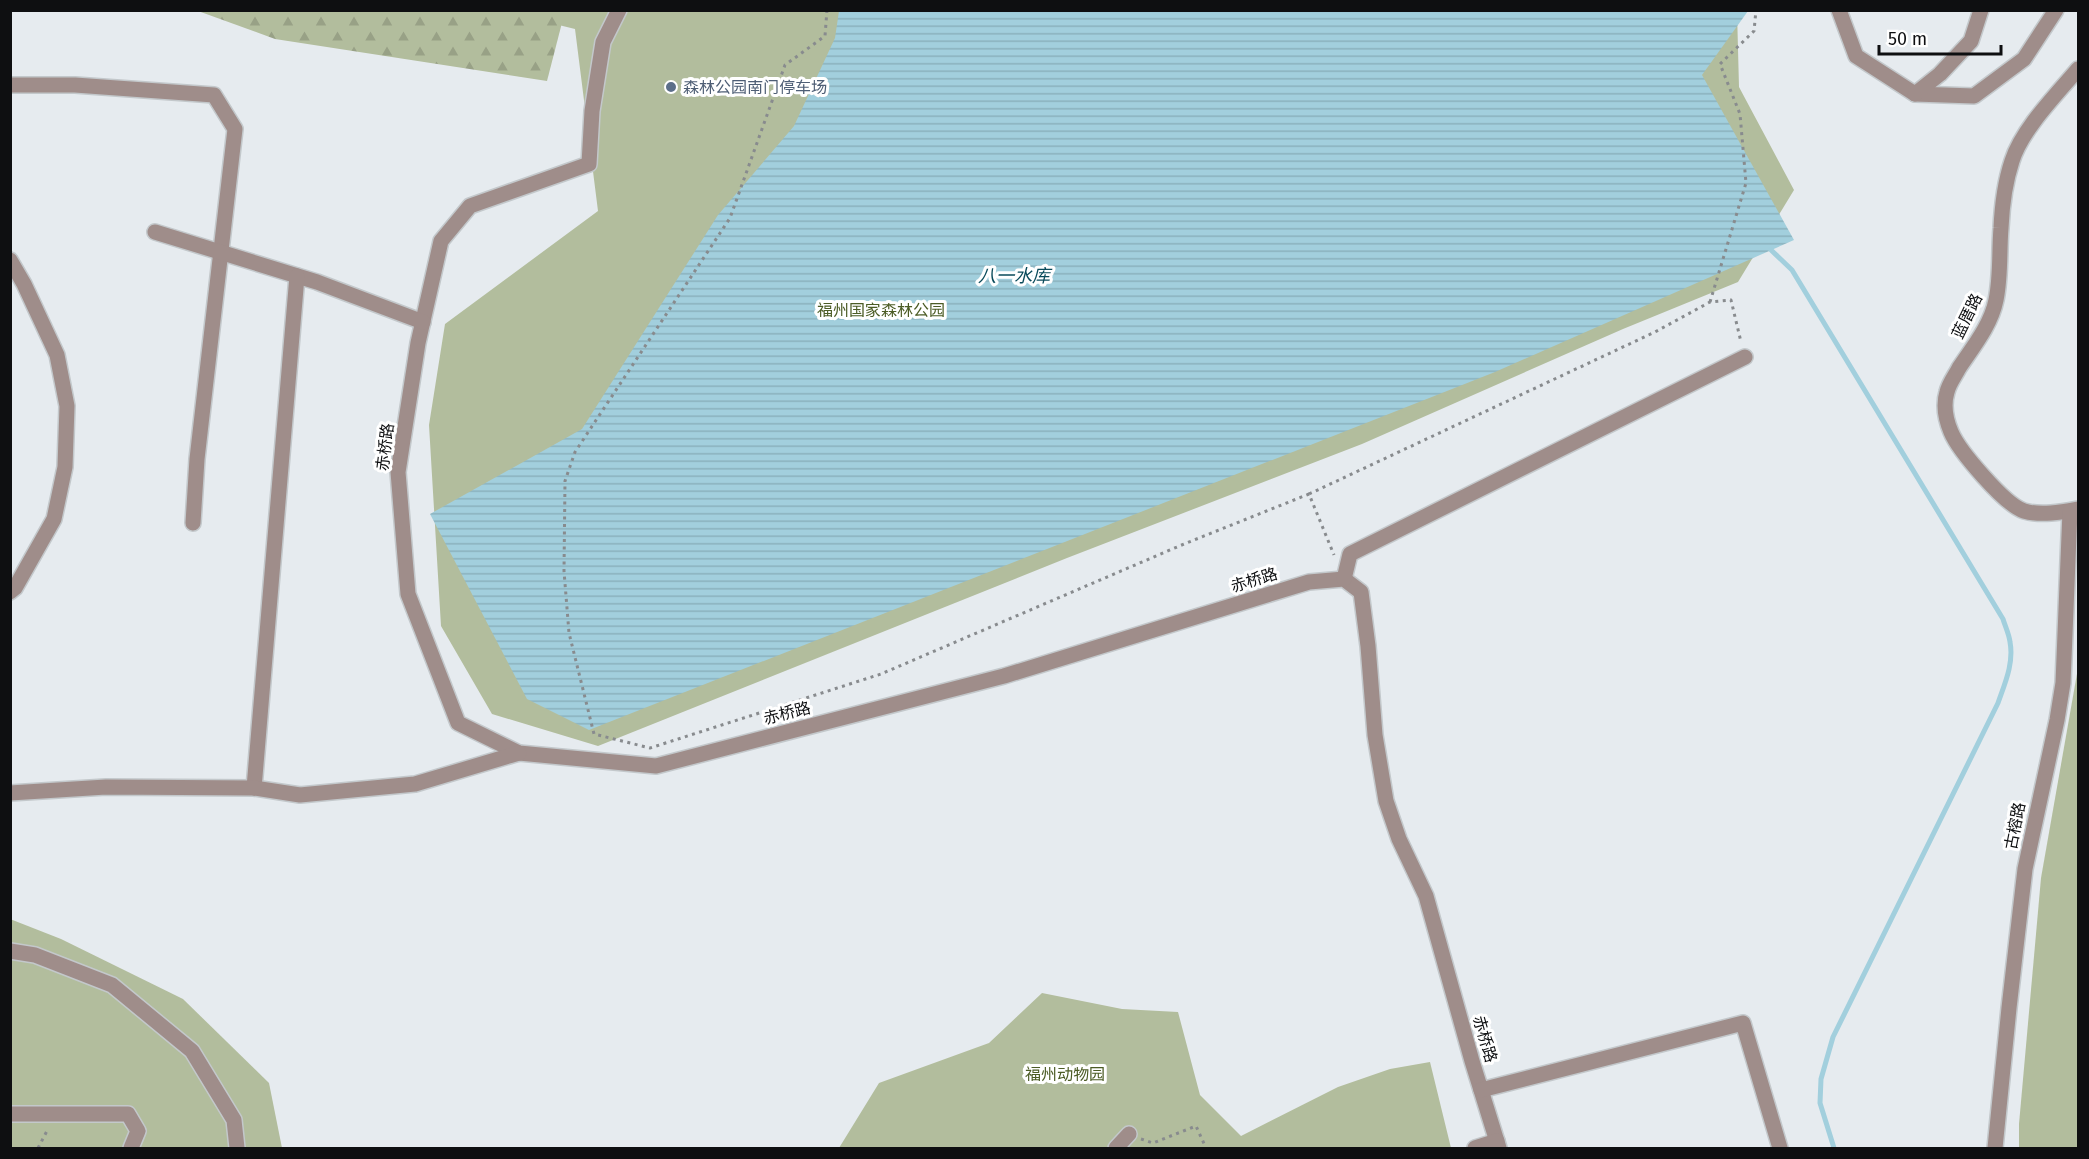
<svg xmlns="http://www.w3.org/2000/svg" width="2089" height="1159" font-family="'Fira Sans','Noto Sans SC',sans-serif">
  <defs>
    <pattern id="forest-firs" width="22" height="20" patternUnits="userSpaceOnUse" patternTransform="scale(1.5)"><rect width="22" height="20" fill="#b2bd9d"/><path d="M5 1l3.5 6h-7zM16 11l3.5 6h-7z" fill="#98a186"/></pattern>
    <pattern id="water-rules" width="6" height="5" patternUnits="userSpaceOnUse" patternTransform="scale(1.5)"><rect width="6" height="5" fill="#a2cfdd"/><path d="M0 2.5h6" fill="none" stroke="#8ab1bd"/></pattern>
  </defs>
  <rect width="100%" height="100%" fill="#e6ebef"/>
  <g fill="#b2bd9d">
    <polygon points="502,11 1737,11 1739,87 1794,190 1738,282 1623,329 1362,444 1067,558 598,746 492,714 441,626 429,425 445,324 598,211 575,29"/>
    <polygon points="2078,668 2078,1148 2019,1148 2019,1124 2041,878"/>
    <polygon points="10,919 61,939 183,999 269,1083 282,1148 11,1148"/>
    <polygon points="1042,993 1122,1009 1178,1012 1200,1095 1241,1136 1338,1087 1390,1069 1430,1062 1451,1148 839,1148 879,1083 989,1043"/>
  </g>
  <polygon fill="url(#forest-firs)" points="198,11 565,10 565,11 547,81 275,39"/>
  <polygon fill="url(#water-rules)" points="839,11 1748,11 1702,75 1794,240 1495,372 589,730 527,699 430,514 582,429 718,215 794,126 835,38"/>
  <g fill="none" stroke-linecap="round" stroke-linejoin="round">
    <path stroke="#a2cfdd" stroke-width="5" d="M1771 250 1792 270 2003 619C2005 626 2009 634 2010 642 2014 663 2005 683 1998 703L1833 1037 1821 1079 1820 1103 1834 1148"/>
    <g stroke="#c3c8cb" stroke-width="18">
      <g id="minor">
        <polyline points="619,10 603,42 592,111 589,164 470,206 441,241 418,343 398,472 408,594 458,723 519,753 656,766 1004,676 1309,582 1344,579 1361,592 1368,646 1375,735 1386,801 1399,839 1426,896 1472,1061 1499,1148"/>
        <polyline points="1839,10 1856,56 1915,94 1974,96 2024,59 2056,10"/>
        <path d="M2078 69C2057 94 2022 129 2012 161 2005 182 2002 206 2001 228 1999 252 2001 276 1996 300 1991 325 1973 347 1959 368 1955 376 1949 383 1947 392 1943 405 1946 420 1951 432 1959 451 2005 505 2024 511 2041 516 2062 512 2078 509"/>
        <polyline points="10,85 75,85 214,95 235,129 197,459 193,523"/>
        <polyline points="1915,94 1940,74 1971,41 1981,10"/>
        <polyline points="155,232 317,282 423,322"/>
        <polyline points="10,260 24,284 57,355 67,406 65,467 54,519 15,588 10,592"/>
        <polyline points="1344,579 1350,554 1745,357"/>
        <polyline points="254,788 297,276"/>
        <polyline points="10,793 106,787 254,788 300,795 415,784 519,753"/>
        <polyline points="10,951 35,955 112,985 192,1051 234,1120 237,1148"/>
        <polyline points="1481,1090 1743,1023 1780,1148"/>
        <polyline points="10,1114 128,1114 138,1131 131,1148"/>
        <polyline points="1116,1148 1129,1134"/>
        <polyline points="1475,1148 1497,1141"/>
        <polyline points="1995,1148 2009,1008 2025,869 2057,720 2063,683 2070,511"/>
      </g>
    </g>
    <g stroke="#888b8e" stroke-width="3" stroke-dasharray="3 4.5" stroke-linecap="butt">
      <polyline points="827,10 825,36 785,65 730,218 575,452 565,481 564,571 569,633 594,734 650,748 881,674 1184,544 1309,494 1334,555"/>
      <polyline points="1710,302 1746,183 1740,114 1720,64 1754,31 1756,10"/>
      <polyline points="1309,494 1655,332 1710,302 1731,300 1741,342"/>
      <polyline points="1141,1139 1153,1143 1196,1126 1206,1148"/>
      <polyline points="38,1148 48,1129"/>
    </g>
    <use href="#minor" stroke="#9f8d8a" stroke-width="15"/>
  </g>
  <circle fill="#5c6f8a" stroke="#fff" stroke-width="2" cx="671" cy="87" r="6"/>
  <g text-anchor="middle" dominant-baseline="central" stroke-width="6" stroke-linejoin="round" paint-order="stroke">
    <g font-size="16" fill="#4e5e75" stroke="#fff" text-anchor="start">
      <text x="683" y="87">森林公园南门停车场</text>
    </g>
    <g font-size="16" fill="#4c5c25" stroke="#fff">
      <text x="881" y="310">福州国家森林公园</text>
      <text x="1065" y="1074">福州动物园</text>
    </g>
    <g font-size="16" fill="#0e0f11" stroke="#fff">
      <text transform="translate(1967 316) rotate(-64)">蓝厝路</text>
      <text transform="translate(385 447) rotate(-83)">赤桥路</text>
      <text transform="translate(1254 580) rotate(-17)">赤桥路</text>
      <text transform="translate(787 713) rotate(-14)">赤桥路</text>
      <text transform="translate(2015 826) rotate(-79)">古榕路</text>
      <text transform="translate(1485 1039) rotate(74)">赤桥路</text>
    </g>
    <g font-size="18" font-style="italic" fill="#094a5a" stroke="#fff">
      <text x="1014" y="276">八一水库</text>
    </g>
  </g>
  <rect width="2089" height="1159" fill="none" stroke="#0e0f11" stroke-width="24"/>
  <path d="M1879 45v9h122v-9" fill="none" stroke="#0e0f11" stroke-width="3"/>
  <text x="1888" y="45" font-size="18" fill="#0e0f11" stroke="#ffffff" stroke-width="4.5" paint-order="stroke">50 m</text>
</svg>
